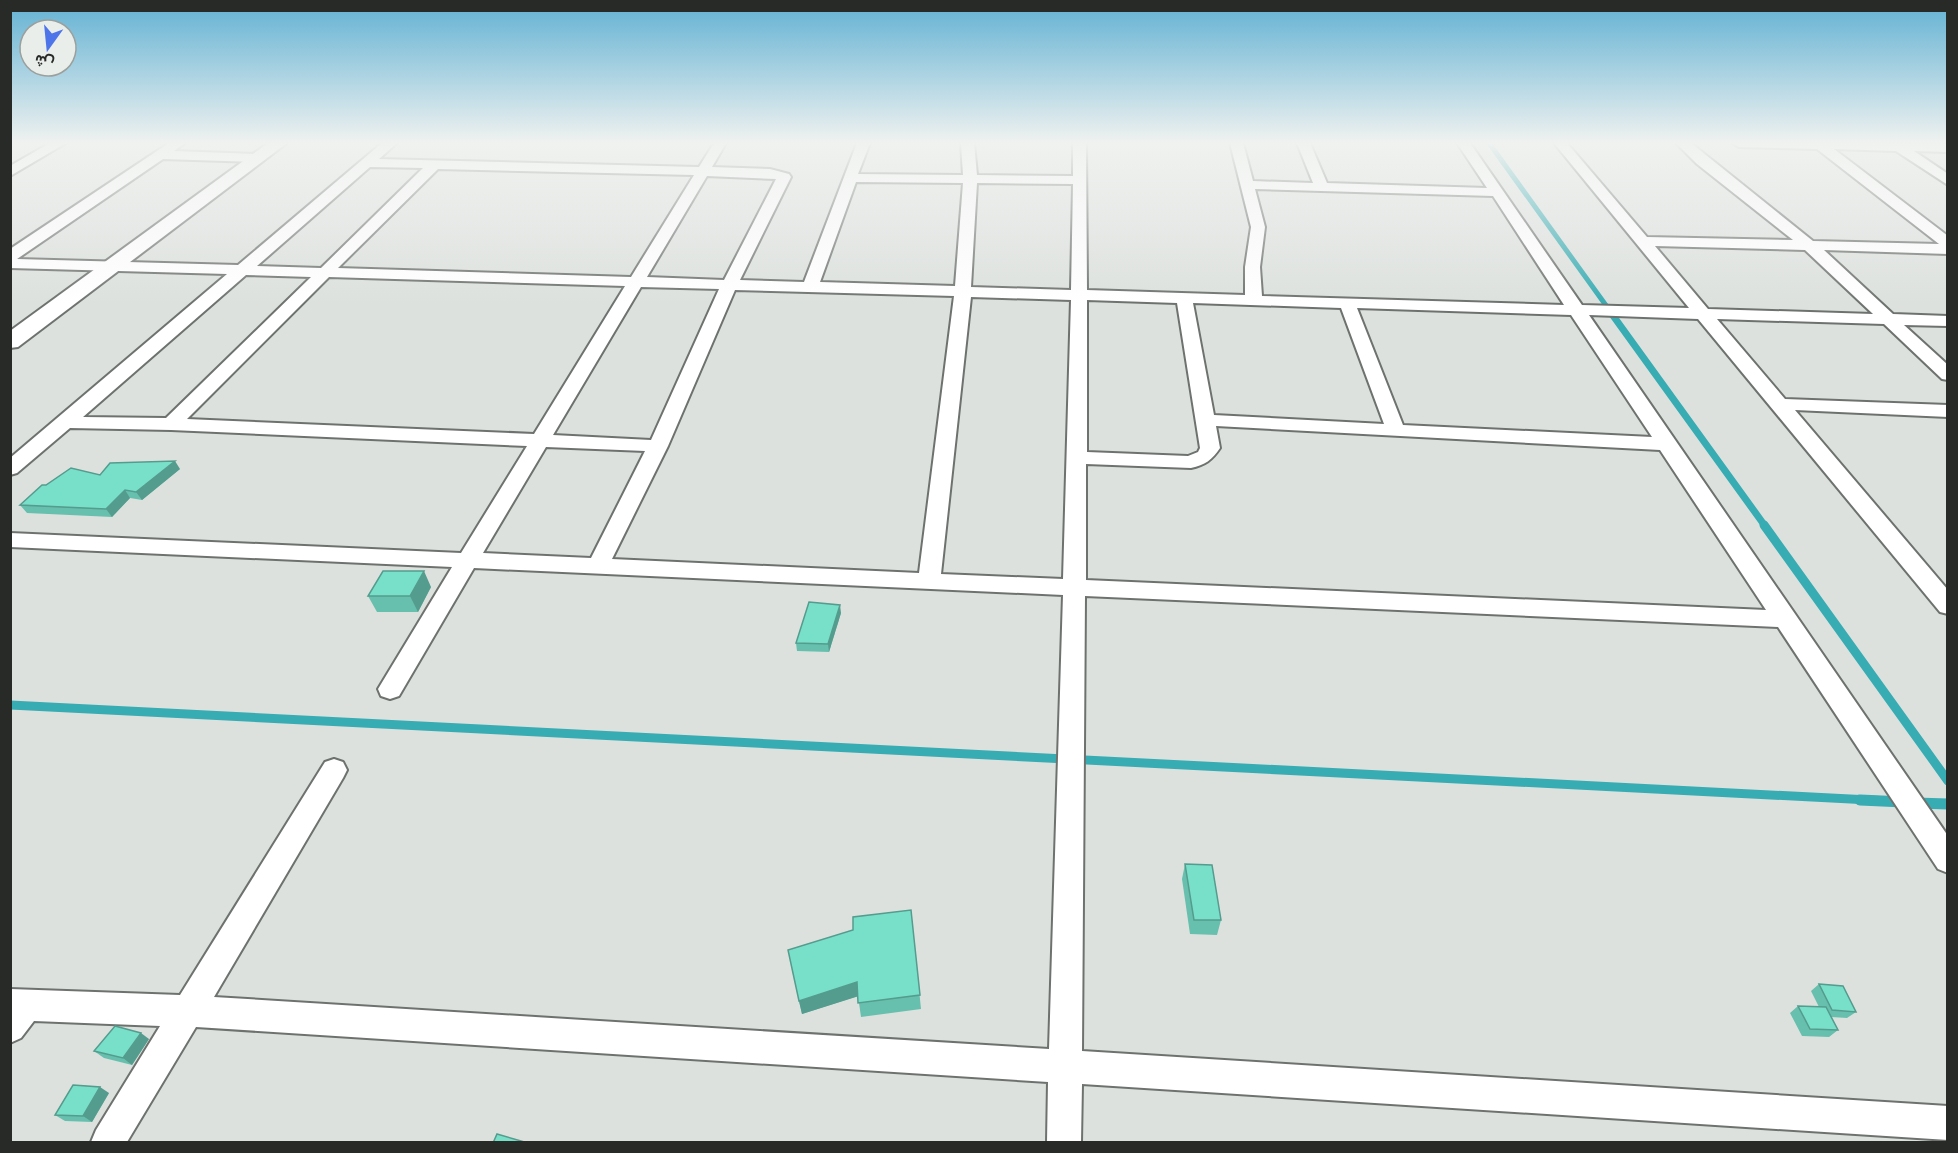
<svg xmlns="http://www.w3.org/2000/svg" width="1958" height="1153" font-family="Overpass,Vazirmatn,sans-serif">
  <rect width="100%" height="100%" fill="#dde1de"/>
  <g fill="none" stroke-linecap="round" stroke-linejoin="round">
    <polyline stroke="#38acb3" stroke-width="5" points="1489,143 1610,311"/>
    <polyline stroke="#38acb3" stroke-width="7" points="1609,310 1765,526"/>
    <g stroke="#38acb3" stroke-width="9">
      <polyline points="1764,525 1948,781"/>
      <polyline points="10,705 1889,801"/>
    </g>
    <g stroke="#38acb3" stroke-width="11">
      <polyline points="1860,800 1904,802"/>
      <polyline points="1916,803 1948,804"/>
    </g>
    <g stroke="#6e726f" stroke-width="4">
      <g id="minor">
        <polygon points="50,143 66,143 10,176 10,166"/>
        <path d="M169 143H185L174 151 259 154 266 158 259 162 163 159 17 259 238 265 382 143H397L379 159 699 167 714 143H726L712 167 770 169 789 174 791 177 740 280 804 282 857 143H870L858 174 963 175 961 143H974L977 175 1073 176V143H1086L1087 290 1245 295V267L1251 227 1230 143H1243L1253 181 1313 183 1297 143H1310L1327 183 1487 188 1457 143H1470L1582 305 1689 308 1554 143H1567L1647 237 1793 240 1697 164 1676 143H1691L1813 241 1939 244 1817 149 1739 147 1732 143 1948 144V152L1914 151 1948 174V185L1896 151 1834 149 1948 236V254L1824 250 1893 314 1948 316V326L1904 325 1948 365V380L1942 379 1884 324 1717 319 1785 399 1948 405V417L1795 410 1948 590V614L1940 612 1698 319 1589 315 1948 836V873L1938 869 1778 627 1085 596 1082 1051 1948 1106V1140L1082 1084 1081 1142H1047L1048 1082 196 1027 127 1142H91L96 1130 160 1026 34 1021 21 1038 10 1043V989L180 995 325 762 334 759 343 762 347 770 343 778 214 997 1049 1049 1063 595 474 568 399 696 390 699 381 696 378 689 452 567 10 547V533L461 553 527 446 171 430 70 428 17 473 10 475V458L227 274 10 268V249ZM370 167 423 168 321 268 257 266ZM438 169 694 175 631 277 338 268ZM707 176 776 179 724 280 647 277ZM856 182 963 183 955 286 820 282ZM977 183 1073 184 1071 290 971 287ZM1255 189 1493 196 1564 305 1262 296 1260 267 1265 227ZM1655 246 1805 250 1873 314 1708 309ZM246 275 311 277 166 418 83 417ZM329 277 625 286 534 434 187 419ZM641 287 719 289 651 440 553 435ZM735 290 954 296 919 573 612 559 668 446ZM971 297 1071 300 1063 579 941 574ZM1087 300 1177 303 1200 448 1198 452 1188 456 1087 452ZM1193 303 1341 308 1384 424 1214 415ZM1357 308 1571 315 1652 437 1403 425ZM1216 426 1660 450 1766 610 1086 580V464L1191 468C1205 465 1212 460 1220 448ZM546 447 645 451 591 558 483 553Z"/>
      </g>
    </g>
    <g stroke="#6e726f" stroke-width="4">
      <polygon id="tertiary" points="268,143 287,143 18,347 10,348 10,331"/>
    </g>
    <use href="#minor" fill="#fff" fill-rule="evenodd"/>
    <use href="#tertiary" fill="#fff" fill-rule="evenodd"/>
  </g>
  <g fill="#67c0ad">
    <polygon points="180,469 142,500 130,498 112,517 27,513 20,505 100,475"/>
    <polygon points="431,587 418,612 377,612 368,596"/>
    <polygon points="841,613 829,652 797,651 796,643"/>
    <polygon points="1185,864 1221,920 1217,935 1190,934 1182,879"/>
    <polygon points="911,910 921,1009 861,1017 858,996 802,1014 799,1001 853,930"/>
    <polygon points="1819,984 1856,1012 1847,1018 1831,1017 1838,1030 1829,1037 1802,1036 1790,1013 1798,1006 1819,1007 1811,991"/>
    <polygon points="149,1039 132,1065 104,1058 94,1051"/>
    <polygon points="109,1093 92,1122 65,1121 55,1115"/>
  </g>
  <g fill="#549c8d">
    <polygon points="175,461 180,469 142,500 136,492"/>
    <polygon points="125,490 130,498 112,517 106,509"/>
    <polygon points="424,571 431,587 418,612 410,596"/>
    <polygon points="840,605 841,613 829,652 828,644"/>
    <polygon points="857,982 859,996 802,1014 799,1001"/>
    <polygon points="141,1033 149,1039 132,1065 123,1058"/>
    <polygon points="100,1087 109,1093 92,1122 83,1116"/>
  </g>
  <g fill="#78dfc9" stroke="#549c8d" stroke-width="1.5">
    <polygon points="175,461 136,492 125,490 106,509 20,505 42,485 46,485 71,468 100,475 110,463"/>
    <polygon points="383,571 424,571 410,596 368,596"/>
    <polygon points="809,602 840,605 828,644 796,643"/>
    <polygon points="1185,864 1212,865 1221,920 1194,920"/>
    <polygon points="911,910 920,995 858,1003 857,982 799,1001 788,950 853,930 853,917"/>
    <polygon points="1819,984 1843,986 1856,1012 1832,1010"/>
    <polygon points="1798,1006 1826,1007 1838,1030 1810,1029"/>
    <polygon points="115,1026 141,1033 123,1058 94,1051"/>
    <polygon points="73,1085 100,1087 83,1116 55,1115"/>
    <polygon points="497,1134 528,1143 493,1143"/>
  </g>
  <linearGradient id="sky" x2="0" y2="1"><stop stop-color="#61b1d3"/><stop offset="0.47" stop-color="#f0f2f0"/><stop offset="1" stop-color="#f0f2f0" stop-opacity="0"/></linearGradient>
  <rect width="1958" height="304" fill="url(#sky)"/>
  <rect width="1958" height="1153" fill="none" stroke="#282a28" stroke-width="24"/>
  <g transform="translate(48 48) rotate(195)"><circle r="28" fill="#eaeeeb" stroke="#9ca09d" stroke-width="1.5"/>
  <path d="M0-4.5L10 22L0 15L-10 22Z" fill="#4d75e9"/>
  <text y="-9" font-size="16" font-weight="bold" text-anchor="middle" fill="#282a28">ش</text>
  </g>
</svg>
